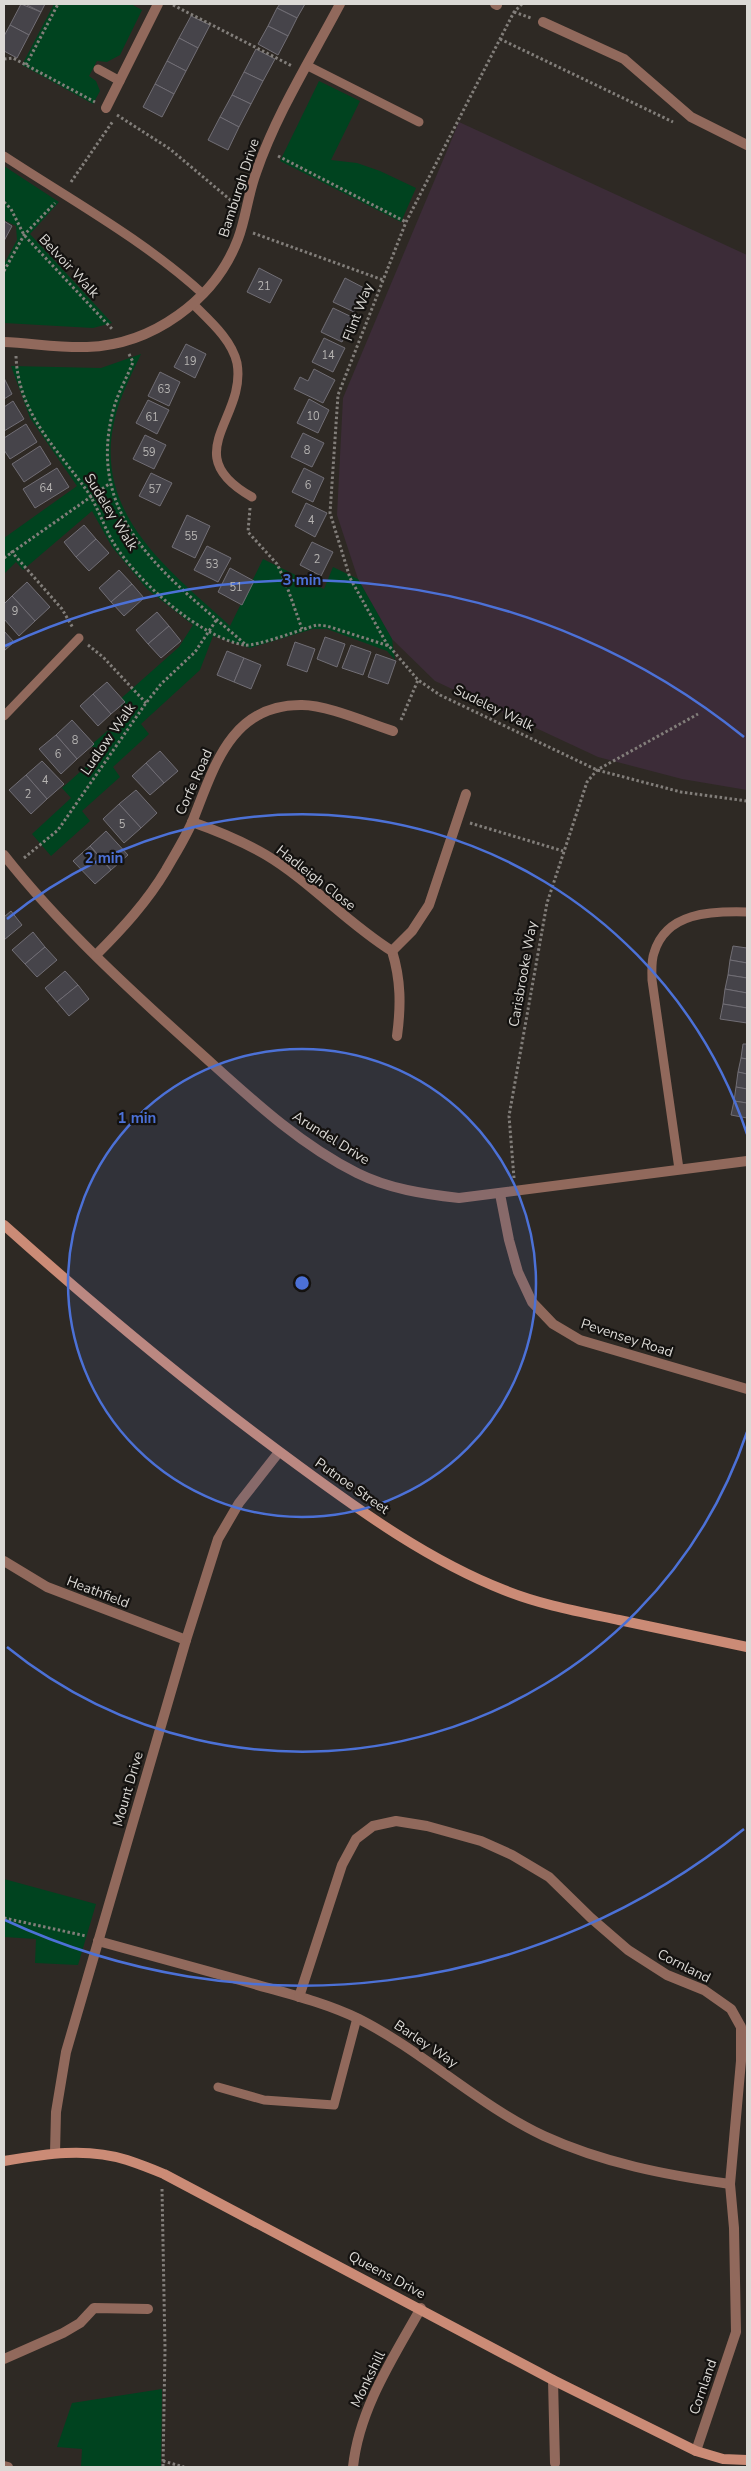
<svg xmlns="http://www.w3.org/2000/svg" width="751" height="2471" font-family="'Nunito Sans',sans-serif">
  <rect width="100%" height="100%" fill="#2e2924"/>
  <polygon fill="#3c2c38" points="459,122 747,255 747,790 682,779 598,757 435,681 392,639 358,579 337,515 343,398"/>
  <g fill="#00431f">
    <polygon points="54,4 131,4 142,10 120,55 107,62 97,61 89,76 96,81 100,91 93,104 22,65"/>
    <polygon points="319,81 360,101 331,160 357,163 380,171 416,188 401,222 280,161"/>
    <polygon points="4,166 59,202 30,234 112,323 93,328 4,323 4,264 17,240 16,226 4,220"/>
    <path d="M141 354C133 371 124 389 118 407 86 509 165 566 230 626L263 559 324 589 333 567 358 579 392 639 395 660 387 651 327 629H313L250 648 213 636 200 670 141 724 149 734 113 767 120 777 82 811 90 821 51 856 32 834 71 798 62 788 99 755 91 745 128 713 117 702 179 647 193 625 147 589 112 547 92 511 23 570 16 562 4 574V538L77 486 30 418 11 366 101 368Z"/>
    <polygon points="4,1879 96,1904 78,1965 35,1963 36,1939 4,1937"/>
    <polygon points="162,2389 161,2467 81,2467 82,2449 57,2447 72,2403"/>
  </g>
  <g fill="#46444a" stroke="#716e75">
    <polygon points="21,4 41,12 29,35 10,25"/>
    <polygon points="25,4 45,4 41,12"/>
    <polygon points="280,4 305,4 297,18 277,8"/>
    <polygon points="277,8 297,18 288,36 268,26"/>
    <polygon points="191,16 210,25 198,48 179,38"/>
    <polygon points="10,25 29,35 17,58 4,51 4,36"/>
    <polygon points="268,26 288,36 278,55 258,44"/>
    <polygon points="179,38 198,48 186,71 167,61"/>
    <polygon points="256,49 275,59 263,81 244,72"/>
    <polygon points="167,61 186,71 174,94 155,84"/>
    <polygon points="244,72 263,81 251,104 232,95"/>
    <polygon points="155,84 174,94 162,117 143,107"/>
    <polygon points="232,95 251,104 239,127 220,117"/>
    <polygon points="220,117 239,127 228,150 208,140"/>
    <polygon points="4,221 12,226 4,241"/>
    <polygon points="259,268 282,280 270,303 247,292"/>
    <polygon points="345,278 366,289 354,312 333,302"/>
    <polygon points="333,308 354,318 342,342 321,332"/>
    <polygon points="324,338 345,348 333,372 312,362"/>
    <polygon points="186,344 206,354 195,378 174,367"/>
    <polygon points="314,369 335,380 323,403 294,389 300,377 308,381"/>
    <polygon points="160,372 180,382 169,406 148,396"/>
    <polygon points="4,378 12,394 4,399"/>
    <polygon points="309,399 329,410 318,433 297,423"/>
    <polygon points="148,400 169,410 157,434 136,423"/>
    <polygon points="13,401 24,419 4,431 4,407"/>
    <polygon points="26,424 37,442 10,459 4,450 4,438"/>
    <polygon points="303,433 324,443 312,467 291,457"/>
    <polygon points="145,435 166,445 154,469 133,459"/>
    <polygon points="40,446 51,464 24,482 12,464"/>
    <polygon points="57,468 69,487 35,508 23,489"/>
    <polygon points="304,468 324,478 313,502 292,492"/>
    <polygon points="151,473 172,483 160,506 139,496"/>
    <polygon points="306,503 327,513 315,537 295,526"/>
    <polygon points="187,515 210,526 195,558 172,547"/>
    <polygon points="84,525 96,539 76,557 64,542"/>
    <polygon points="96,539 109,553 89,571 76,557"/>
    <polygon points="312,542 333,552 321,576 300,565"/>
    <polygon points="207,546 231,558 218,582 194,570"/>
    <polygon points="230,568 254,581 242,605 218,592"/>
    <polygon points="119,570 132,584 111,602 99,588"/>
    <polygon points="27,582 50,607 35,621 12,596"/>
    <polygon points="132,584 144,598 124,616 111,602"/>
    <polygon points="12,596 35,621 19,636 4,619 4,604"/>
    <polygon points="157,612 169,626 148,644 136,630"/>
    <polygon points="169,626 181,641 161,658 148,644"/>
    <polygon points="4,631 14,642 4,651"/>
    <polygon points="325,637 345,644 337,667 317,659"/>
    <polygon points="295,642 315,649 307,672 287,665"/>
    <polygon points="351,645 371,652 363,675 342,668"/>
    <polygon points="227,651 244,658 234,682 217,675"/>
    <polygon points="376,654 396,661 388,684 368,677"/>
    <polygon points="244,658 261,665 251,689 234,682"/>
    <polygon points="107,682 125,702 111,714 93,694"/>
    <polygon points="93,694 111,714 98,726 80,706"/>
    <polygon points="72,720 94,744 77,759 56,735"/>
    <polygon points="56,735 77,759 61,774 39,749"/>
    <polygon points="160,751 178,771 164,783 146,763"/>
    <polygon points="42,761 64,784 47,799 26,775"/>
    <polygon points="146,763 164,783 150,795 132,776"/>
    <polygon points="26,775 47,799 31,814 9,790"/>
    <polygon points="136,790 157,813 141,828 119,804"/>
    <polygon points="119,804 141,828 124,843 103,819"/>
    <polygon points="106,831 128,855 111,870 90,846"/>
    <polygon points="90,846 111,870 95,884 73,861"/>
    <polygon points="11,911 22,925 4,940 4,917"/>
    <polygon points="33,932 45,947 25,964 12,950"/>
    <polygon points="733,946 747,948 747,963 730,960"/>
    <polygon points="45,947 57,960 37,977 25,964"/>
    <polygon points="730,960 747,963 747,978 728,975"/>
    <polygon points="65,971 78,985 57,1002 45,988"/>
    <polygon points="728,975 747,978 747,993 725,989"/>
    <polygon points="78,985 89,999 69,1016 57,1002"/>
    <polygon points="725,989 747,993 747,1008 723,1004"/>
    <polygon points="723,1004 747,1008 747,1023 720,1019"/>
    <polygon points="743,1044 747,1044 747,1059 741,1058"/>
    <polygon points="741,1058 747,1059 747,1074 738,1072"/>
    <polygon points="738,1072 747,1074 747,1089 736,1087"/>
    <polygon points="736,1087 747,1089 747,1103 734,1101"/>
    <polygon points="734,1101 747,1103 747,1118 731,1115"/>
  </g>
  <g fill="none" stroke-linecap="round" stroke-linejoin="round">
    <g stroke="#827e7a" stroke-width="3" stroke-dasharray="2.5 2.5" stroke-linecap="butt">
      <polyline points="173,5 292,66"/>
      <polyline points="514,12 531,18"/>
      <polyline points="500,39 673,122"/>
      <polyline points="4,59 13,58 95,102"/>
      <polyline points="26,65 58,4"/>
      <polyline points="117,115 170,149 234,203"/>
      <polyline points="278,156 406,222"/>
      <polyline points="71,182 113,121"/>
      <polyline points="4,202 11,209 24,235 113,330"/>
      <polyline points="253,233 383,280"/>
      <polyline points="4,271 24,235 55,203"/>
      <path d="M129 354 133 362C127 378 117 394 113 411 84 523 173 580 246 645"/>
      <path d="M16 356C18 414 57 448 87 491 98 507 103 525 113 542 136 580 199 637 244 645 256 647 302 629 317 625L327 626 389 646 418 680 440 695 597 770 681 792 747 801"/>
      <polyline points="250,508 248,532 277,564 285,581 302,629"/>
      <polyline points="11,551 62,609 73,628"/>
      <polyline points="4,558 109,484"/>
      <polyline points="88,645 103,657 146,703"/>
      <polyline points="388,646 350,578 330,513 338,395 406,222 500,39 514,12 522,4"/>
      <polyline points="401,720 418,680"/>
      <polyline points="470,823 563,851"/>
      <polyline points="24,858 58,830 146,703 161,684 195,652 217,619"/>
      <polyline points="514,1178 509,1116 547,903 587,782 597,770 698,714"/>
      <polyline points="4,1918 86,1936"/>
      <polyline points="162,2189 165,2349 163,2467"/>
      <polyline points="163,2461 184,2467"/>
    </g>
    <g stroke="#91695c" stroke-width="9">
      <polyline points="308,66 419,122"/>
      <polyline points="98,69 120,81"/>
      <path d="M4 156C71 200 144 240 203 294"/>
      <path d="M194 305C210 321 232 340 237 363 247 419 176 454 252 497"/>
      <polyline points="4,716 79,638"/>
      <path d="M679 1169 652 980C652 972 651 961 654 953 666 912 711 911 747 912"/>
      <polyline points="218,2087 264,2100 334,2105 357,2018"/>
    </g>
    <g stroke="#91695c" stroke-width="10">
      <polyline points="495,4 497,5"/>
      <polyline points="543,22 624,59 691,117 747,145"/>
      <polyline points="106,108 158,4"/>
      <path d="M4 342C31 343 59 348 87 347 152 345 215 300 238 239 246 218 248 194 256 173 276 114 311 59 340 4"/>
      <path d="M192 822C218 831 242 841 266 855 311 882 347 923 392 951 401 980 401 1006 397 1036"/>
      <path d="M4 855C59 925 131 991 198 1051 247 1095 297 1143 357 1173 389 1189 424 1194 459 1198L747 1161"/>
      <polyline points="392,951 412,931 429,905 466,794"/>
      <path d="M96 955C122 929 147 902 166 870 175 854 186 837 193 820 214 767 231 704 302 705 327 705 368 723 393 731"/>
      <polyline points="500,1194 509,1240 518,1272 532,1302 553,1324 580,1340 747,1389"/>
      <polyline points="4,1561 47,1587 186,1640"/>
      <path d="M98 1941C148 1955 198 1969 247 1982 285 1993 324 2002 359 2019 424 2052 478 2105 544 2136 603 2163 666 2175 730 2184"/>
      <polyline points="299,1997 342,1865 356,1839 373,1826 396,1821 427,1826 481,1841 512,1855 549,1877 591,1918 628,1950 667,1975 704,1990 731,2009 741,2027 741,2061 730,2184 734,2228 736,2332 696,2451"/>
      <polyline points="55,2153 56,2112 66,2052 186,1640 218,1539 239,1503 279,1452"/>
      <polyline points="4,2359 63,2333 80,2323 94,2308 148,2309"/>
      <polyline points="553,2380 555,2463"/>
      <polyline points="4,2466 8,2467"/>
      <path d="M353 2467C359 2409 393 2358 421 2308"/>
    </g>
    <g stroke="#cb8b76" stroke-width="10">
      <path d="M4 1225C99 1310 196 1391 299 1466 363 1513 430 1561 504 1590 541 1605 581 1612 619 1620 662 1629 704 1638 747 1647"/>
      <path d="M4 2161C45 2154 86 2147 127 2160 139 2164 152 2169 164 2174L553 2380 696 2451 723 2459 747 2460"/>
    </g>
  </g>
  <circle cx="302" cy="1283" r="234" fill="#4c71d7" fill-opacity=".12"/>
  <g fill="none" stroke="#4c71d7" stroke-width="2.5">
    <circle cx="302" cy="1283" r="234"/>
    <path d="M747 1432A469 469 0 0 1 7 1647M7 919A469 469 0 0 1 747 1134"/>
    <path d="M744 1829A703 703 0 0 1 5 1920M5 646A703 703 0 0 1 744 737"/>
  </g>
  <g text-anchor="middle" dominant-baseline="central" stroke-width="4.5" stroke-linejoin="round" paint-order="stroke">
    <g font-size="11" fill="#b6b4b2">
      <text x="264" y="286">21</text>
      <text x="328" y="355">14</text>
      <text x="190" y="361">19</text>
      <text x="164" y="389">63</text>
      <text x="313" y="416">10</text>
      <text x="152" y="417">61</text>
      <text x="307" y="450">8</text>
      <text x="149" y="452">59</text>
      <text x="308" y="485">6</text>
      <text x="46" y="488">64</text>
      <text x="155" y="489">57</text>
      <text x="311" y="520">4</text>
      <text x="191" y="536">55</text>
      <text x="317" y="559">2</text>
      <text x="212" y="564">53</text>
      <text x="236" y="587">51</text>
      <text x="15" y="611">9</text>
      <text x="75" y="740">8</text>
      <text x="58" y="754">6</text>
      <text x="45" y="780">4</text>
      <text x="28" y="794">2</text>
      <text x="122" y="824">5</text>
    </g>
    <g font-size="14" fill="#dbd9d5" stroke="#141210">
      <text transform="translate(239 188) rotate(-72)">Bamburgh Drive</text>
      <text transform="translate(69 266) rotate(47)">Belvoir Walk</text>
      <text transform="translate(358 312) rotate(-69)">Flint Way</text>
      <text transform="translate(111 512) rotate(58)">Sudeley Walk</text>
      <text transform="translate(494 708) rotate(26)">Sudeley Walk</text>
      <text transform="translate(108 739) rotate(-55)">Ludlow Walk</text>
      <text transform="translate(194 782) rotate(-66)">Corfe Road</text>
      <text transform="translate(316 878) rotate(38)">Hadleigh Close</text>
      <text transform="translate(523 974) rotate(-80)">Carisbrooke Way</text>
      <text transform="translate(331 1138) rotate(32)">Arundel Drive</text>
      <text transform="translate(627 1338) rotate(18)">Pevensey Road</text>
      <text transform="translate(352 1486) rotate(35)">Putnoe Street</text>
      <text transform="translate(98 1592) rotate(21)">Heathfield</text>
      <text transform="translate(128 1789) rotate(-74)">Mount Drive</text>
      <text transform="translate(684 1966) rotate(27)">Cornland</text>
      <text transform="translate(426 2044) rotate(34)">Barley Way</text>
      <text transform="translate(387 2275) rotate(28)">Queens Drive</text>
      <text transform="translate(368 2379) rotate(-64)">Monkshill</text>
      <text transform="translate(703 2387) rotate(-71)">Cornland</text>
    </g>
  </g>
  <circle cx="302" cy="1283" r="8" fill="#4c71d7" stroke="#141210" stroke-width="2.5"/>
  <g font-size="15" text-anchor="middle" font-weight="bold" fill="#4c71d7" stroke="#141210" stroke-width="4.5" stroke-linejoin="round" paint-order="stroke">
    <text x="302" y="585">3 min</text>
    <text x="104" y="863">2 min</text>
    <text x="137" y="1123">1 min</text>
  </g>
  <rect width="751" height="2471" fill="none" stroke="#dbd9d5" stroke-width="10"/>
</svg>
